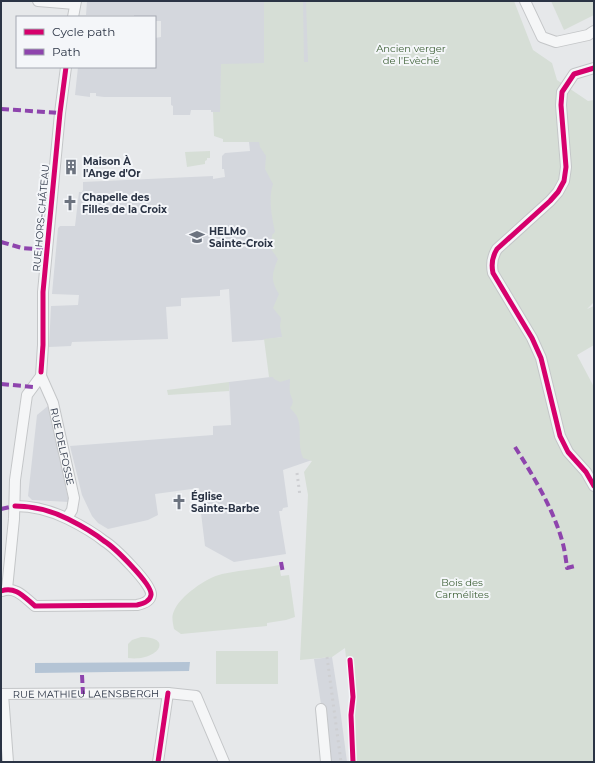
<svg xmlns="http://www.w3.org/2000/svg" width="595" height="763" font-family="Montserrat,sans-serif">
  <rect width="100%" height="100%" fill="#e6e8ea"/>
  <g fill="#d4d7dd">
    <polygon points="87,1 348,1 345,328 262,340 232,342 229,289 220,290 220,296 181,298 181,306 166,307 168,339 72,342 71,346 49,347 51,306 78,305 79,295 52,294 58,228 60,226 75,226 79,192 82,192 83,190 83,182 213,176 213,179 225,177 224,169 222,169 222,156 225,153 250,151 249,142 245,142 241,113 211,112 211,110 191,110 190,115 173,115 173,106 171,105 171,97 104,97 96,96 96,93 90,93 90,97 75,95 78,67 155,67 155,38 161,37 161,21 155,21 155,17 134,17 134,15 86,15"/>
    <polygon points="303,373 312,460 283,470 288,507 283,508 282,511 279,511 286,554 234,562 205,546 201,513 203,512 199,488 155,494 158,515 148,520 108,529 98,523 92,516 82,495 70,446 213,435 213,426 231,425 229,382"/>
    <polygon points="48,406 69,502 32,500 28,496 37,415"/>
    <polygon points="332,657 340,708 347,762 330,762 314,659"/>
  </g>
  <g fill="#d6ded6">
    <path d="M264 1H303L304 62H308L306 1H514L533 50 552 63 557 80 588 101 594 100V302L587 309 594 306V345L577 355 594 387V762H357L345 648 332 657 300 660 308 495 304 472 312 461 303 458C297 444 302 431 298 419 297 415 293 411 290 408 295 401 292 400 290 393 289 389 290 383 290 379L280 382 274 379 273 377H269L264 339 282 337 280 326 281 318 273 308 279 294C270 280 272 273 278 259L271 249 272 235 275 232C272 218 268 198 273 184L265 169 266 156 260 147 259 142H223V139L214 136 213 112H220L221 64 264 63Z"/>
    <polygon points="551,1 594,1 594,15 564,30"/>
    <polygon points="210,151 210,158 207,158 207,160 205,161 205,164 187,167 185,152"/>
    <polygon points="229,382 229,391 168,395 167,390"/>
    <path d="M279 565 281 576 289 575 295 617 286 620 267 623V626L181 634 174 629C173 623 171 617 174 611 180 596 206 578 222 574 240 570 260 569 279 565Z"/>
    <path d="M141 637C175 637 157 662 128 658V644L132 640Z"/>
    <rect x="216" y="651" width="62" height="33"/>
  </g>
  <polygon fill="#b4c4d5" points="190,662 189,671 35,673 35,663"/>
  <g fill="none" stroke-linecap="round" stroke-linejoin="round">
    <g stroke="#c4c6c8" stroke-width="12">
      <g id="minor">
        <polyline points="38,1 75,4"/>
        <polyline points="525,1 542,37 556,42 588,35 594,31"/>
        <polyline points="73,17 76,1"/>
        <path d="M594 68 574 74 562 92 561 105 566 167 564 181 558 192 550 201 497 249C492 257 491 264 493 273L532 338 541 358 560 436 568 452 586 472 594 486"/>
        <path id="s1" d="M41 376 53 403 74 498 72 510 67 518"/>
        <polyline points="7,589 14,519 15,480 27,395 41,376 43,345 43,292 60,113 66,67"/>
        <path d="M2 591C16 586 25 598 35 606L137 605C142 604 150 602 151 595 153 585 114 547 104 541 93 532 80 525 68 519 52 511 33 506 15 506"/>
        <path id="s2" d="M1 694 168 693 196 696 224 762"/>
        <polyline points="3,694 8,762"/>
        <polyline points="321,709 326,762"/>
        <polyline points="158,762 168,693"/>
      </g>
    </g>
    <use href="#minor" stroke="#f5f6f7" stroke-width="10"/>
    <g stroke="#cecfd2" stroke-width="3" stroke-dasharray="2 4" stroke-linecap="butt">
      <polyline points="297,473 300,496"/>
      <polyline points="327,657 341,762"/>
    </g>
    <g stroke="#8e44ad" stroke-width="4" stroke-dasharray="8 4" stroke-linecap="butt">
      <polyline points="1,109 60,113"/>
      <polyline points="1,242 22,248 47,250"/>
      <polyline points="1,384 34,387"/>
      <path d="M515 447C534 477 554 510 563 544 565 552 566 560 567 568L575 566"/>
      <polyline points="1,509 15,506"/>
      <polyline points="281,562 283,573"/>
      <polyline points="82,675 83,694"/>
    </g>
    <g stroke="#f4f6f9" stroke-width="8">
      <g id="cycleway">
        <path d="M594 68 574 74 562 92 561 105 566 167 564 181 558 192 550 201 497 249C492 257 491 264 493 273L532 338 541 358 560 436 568 452 586 472 594 486"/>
        <polyline points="41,372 43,345 43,292 60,113 66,67"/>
        <path d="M1 591C16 586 24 597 35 606L137 605C142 604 150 602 151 595 153 585 114 547 104 541 93 532 80 525 68 519 52 511 33 506 15 506"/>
        <polyline points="350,660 353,697 351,715 353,762"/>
        <polyline points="158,762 168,693"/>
      </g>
    </g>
    <use href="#cycleway" stroke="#d6006c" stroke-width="5"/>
  </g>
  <defs>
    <g id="building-bare" transform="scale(1.2)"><path d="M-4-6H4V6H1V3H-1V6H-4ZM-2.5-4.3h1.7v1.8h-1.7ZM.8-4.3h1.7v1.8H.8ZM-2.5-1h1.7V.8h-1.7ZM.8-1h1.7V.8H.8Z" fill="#6c737f" stroke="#f4f6f9" stroke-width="2.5" paint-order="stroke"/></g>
    <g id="church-bare" transform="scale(1.2)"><path d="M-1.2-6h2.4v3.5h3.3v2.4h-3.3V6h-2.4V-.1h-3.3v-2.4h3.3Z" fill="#6c737f" stroke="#f4f6f9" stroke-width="2.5" paint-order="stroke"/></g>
    <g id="university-bare" transform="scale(1.2)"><path d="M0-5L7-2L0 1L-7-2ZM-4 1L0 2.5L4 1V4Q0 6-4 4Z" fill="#6c737f" stroke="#f4f6f9" stroke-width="2.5" paint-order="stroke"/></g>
  </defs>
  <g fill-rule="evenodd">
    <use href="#building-bare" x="71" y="167"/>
    <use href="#church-bare" x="70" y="203"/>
    <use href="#university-bare" x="197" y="237"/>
    <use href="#church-bare" x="179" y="502"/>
  </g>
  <g text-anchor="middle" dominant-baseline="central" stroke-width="4" stroke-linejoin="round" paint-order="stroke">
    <g font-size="10" fill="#3f6138" stroke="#f4f6f9">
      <text x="411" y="48">Ancien verger<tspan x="411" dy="12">de l'Evèché</tspan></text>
      <text x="462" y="582">Bois des<tspan x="462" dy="12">Carmélites</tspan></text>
    </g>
    <g font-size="10" font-weight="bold" fill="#2b3445" stroke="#f4f6f9" text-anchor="start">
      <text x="83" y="161">Maison À<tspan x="83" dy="12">l'Ange d'Or</tspan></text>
      <text x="82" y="197">Chapelle des<tspan x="82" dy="12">Filles de la Croix</tspan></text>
      <text x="209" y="231">HELMo<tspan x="209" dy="12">Sainte-Croix</tspan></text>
      <text x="191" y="496">Église<tspan x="191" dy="12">Sainte-Barbe</tspan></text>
    </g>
    <g font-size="10" fill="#2b3445" stroke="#f4f6f9">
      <text transform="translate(41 218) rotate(-85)">RUE HORS-CHÂTEAU</text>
      <text stroke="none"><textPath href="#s1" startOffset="74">RUE DELFOSSE</textPath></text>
      <text stroke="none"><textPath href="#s2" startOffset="85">RUE MATHIEU LAENSBERGH</textPath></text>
    </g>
  </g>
  <rect width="595" height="763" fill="none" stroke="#2b3445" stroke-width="4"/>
  <rect x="16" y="16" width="140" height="52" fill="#f4f6f9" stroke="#a4a8b1"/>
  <rect x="24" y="29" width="20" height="6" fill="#d6006c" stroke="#a4a8b1"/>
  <text x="52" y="36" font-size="12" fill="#2b3445">Cycle path</text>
  <rect x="24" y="49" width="20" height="6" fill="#8e44ad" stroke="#a4a8b1"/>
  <text x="52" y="56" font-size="12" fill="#2b3445">Path</text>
</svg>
